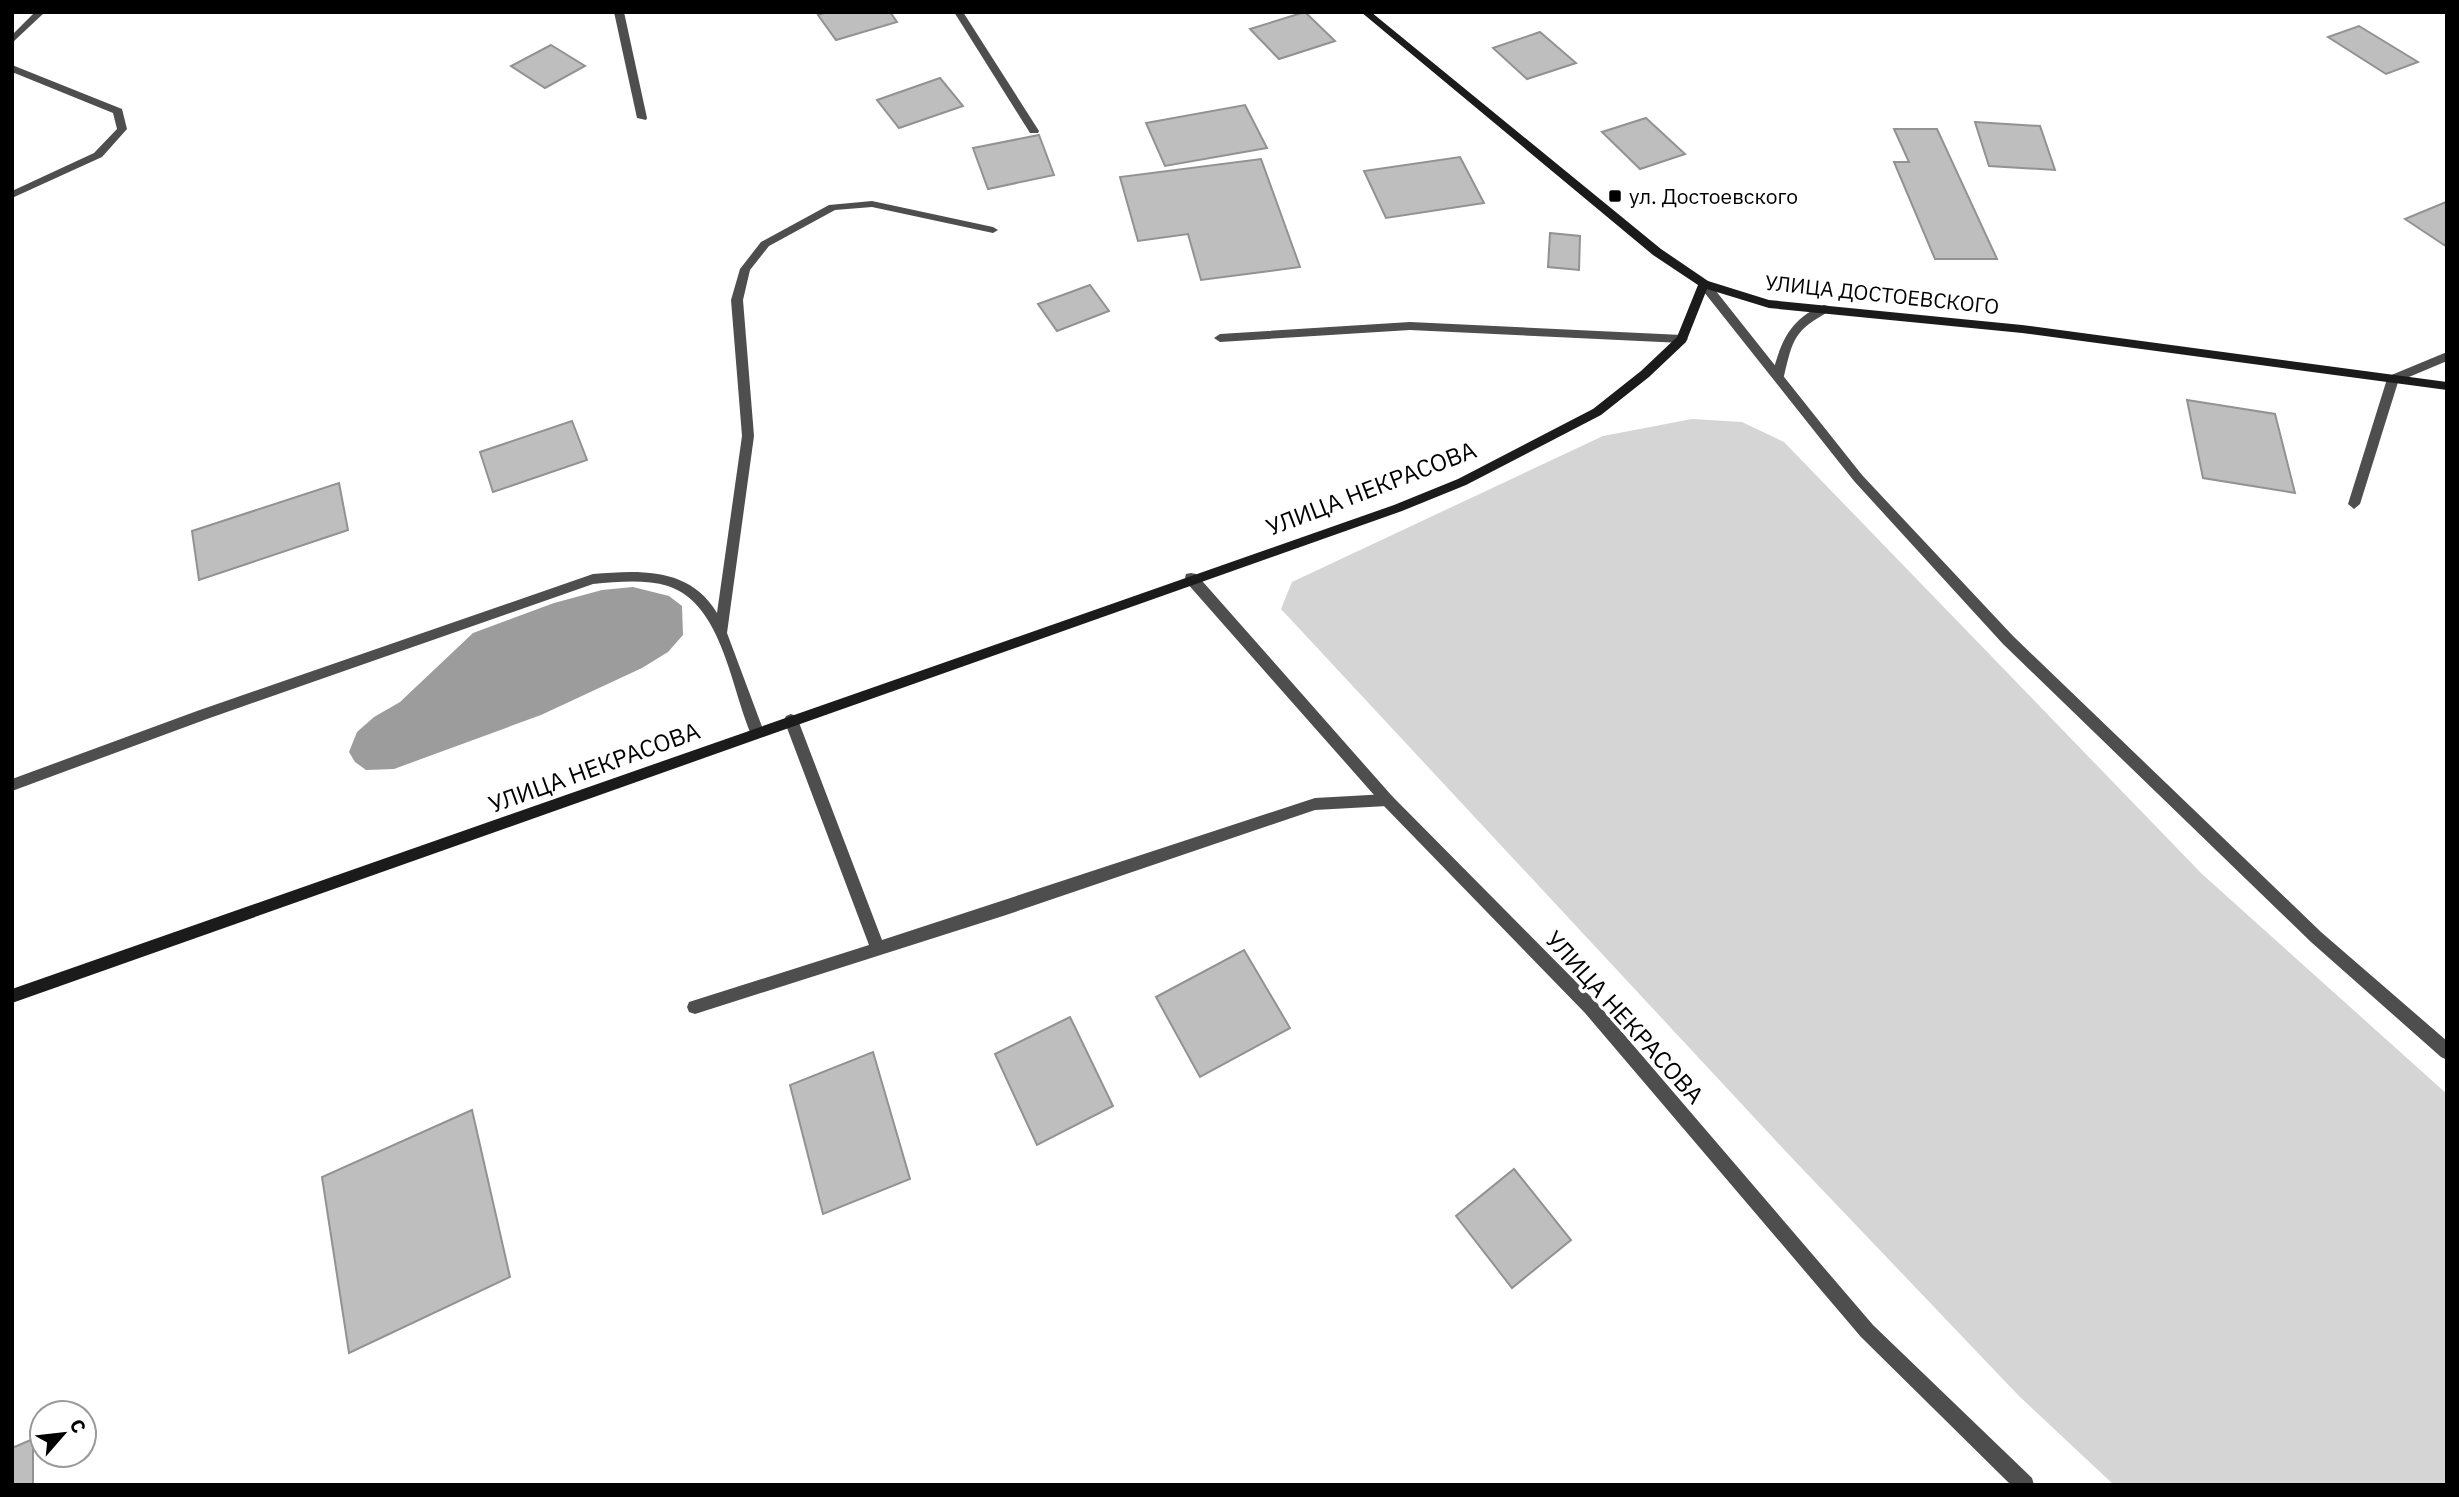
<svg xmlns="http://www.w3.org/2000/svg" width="2459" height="1497" font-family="'IBM Plex Sans',sans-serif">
  <rect width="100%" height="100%" fill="#fff"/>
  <polygon fill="#d5d5d5" points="1692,419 1742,422 1784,442 2202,874 2447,1094 2447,1485 2114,1485 2018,1395 1791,1157 1281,609 1292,582 1603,436"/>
  <polygon fill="#9c9c9c" points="633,587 669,596 682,606 683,635 668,652 642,668 541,715 394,769 366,770 355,762 349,752 357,732 374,717 400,702 473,633 554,603 602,590"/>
  <g fill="#bebebe" stroke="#929292" stroke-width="2">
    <polygon points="827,12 890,12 897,22 836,40 818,15"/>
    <polygon points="1305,12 1335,41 1279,59 1250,29"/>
    <polygon points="2359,26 2418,62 2386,74 2328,37"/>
    <polygon points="1540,32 1576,63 1527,79 1493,48"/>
    <polygon points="551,45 585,66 545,88 511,66"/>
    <polygon points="940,78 963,106 899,128 877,100"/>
    <polygon points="1245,105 1267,148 1165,166 1146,123"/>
    <polygon points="1646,118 1685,154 1640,169 1602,132"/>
    <polygon points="1975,122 2040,126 2055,170 1989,166"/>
    <polygon points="1894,129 1937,129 1997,259 1935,259 1894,162 1909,162"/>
    <polygon points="1039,135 1054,175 988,189 973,148"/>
    <polygon points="1460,157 1484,203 1386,218 1364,171"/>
    <polygon points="1261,159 1300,267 1201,280 1188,234 1138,241 1120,177"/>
    <polygon points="2446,202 2447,202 2447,247 2405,219"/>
    <polygon points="1550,233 1580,236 1579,270 1548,267"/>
    <polygon points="1090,285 1109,311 1057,331 1038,304"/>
    <polygon points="2187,400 2275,414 2295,493 2203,478"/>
    <polygon points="572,421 587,460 493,492 480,452"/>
    <polygon points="339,483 348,530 199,580 192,531"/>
    <polygon points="1244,950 1290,1028 1200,1077 1156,997"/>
    <polygon points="1070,1017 1113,1106 1037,1145 995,1054"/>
    <polygon points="873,1052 910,1179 823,1214 790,1085"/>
    <polygon points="472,1110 510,1277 349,1353 322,1177"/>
    <polygon points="1514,1169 1571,1240 1512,1288 1456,1216"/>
    <polygon points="33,1439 33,1485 12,1485 12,1448"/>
  </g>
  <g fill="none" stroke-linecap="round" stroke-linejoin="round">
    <g fill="#4e4e4e" fill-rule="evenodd">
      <polygon points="35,12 45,12 12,43 12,35"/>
      <polygon points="614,12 624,12 647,118 646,120 637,118"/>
      <polygon points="12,65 122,109 127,129 102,157 12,198 12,191 94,153 117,129 113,113 12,72"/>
      <path d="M872 201 993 227 998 230 993 233 872 207 835 210 769 246 750 270 743 300 754 436 727 633 764 732 762 736H752C731 690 723 604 668 586 644 579 618 582 593 584L207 719 12 791V779L197 711 593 574C640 570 690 567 717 613L742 436 731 300 740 269 761 242 829 205Z"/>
      <path d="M1824 305 1828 306V312C1794 331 1793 339 1784 376L1782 379H1774L1772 376C1780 343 1790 318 1824 305Z"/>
      <polygon points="1410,322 1682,335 1688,339 1682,343 1410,330 1220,342 1214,338 1220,334"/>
      <polygon points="2393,375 2399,379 2360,504 2354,509 2348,504 2387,379"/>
      <polygon points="791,714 796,716 798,720 882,940 1315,798 1387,794 1392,796 1394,800 1392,804 1387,806 1315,810 1003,916 695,1014 689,1012 687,1007 689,1002 869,945 784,720 786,716"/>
    </g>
    <g fill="#4e4e4e" fill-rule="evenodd">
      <polygon points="954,12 963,12 1039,131 1038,133 1030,133"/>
      <polygon points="1704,280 1708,281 1862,475 2013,636 2321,932 2447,1041 2447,1060 2441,1057 2311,942 2003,644 1854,481 1700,287 1698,284"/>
      <polygon points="2447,352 2447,361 2397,382 2389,382 2387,379 2389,376"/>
      <polygon points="1191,573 1196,574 1392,796 1597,1003 1873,1325 2032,1478 2034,1485 2011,1485 1861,1337 1585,1013 1382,804 1186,582 1185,578 1186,574"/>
    </g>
    <polygon fill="#1b1b1b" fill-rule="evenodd" points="1361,12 1371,12 1661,249 1708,281 1769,300 2022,325 2447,382 2447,390 2022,333 1769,308 1707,289 1686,342 1649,377 1601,415 1466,485 1402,511 12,1003 12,989 1394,505 1458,479 1593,409 1641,371 1677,337 1698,285 1653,255"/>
  </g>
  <rect fill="#000" stroke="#fff" stroke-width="2.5" x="1608" y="189" width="14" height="14" rx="3.5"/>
  <g text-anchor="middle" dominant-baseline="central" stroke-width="7" stroke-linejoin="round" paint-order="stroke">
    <g font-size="21" fill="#000" stroke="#fff" text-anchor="start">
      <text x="1629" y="196">ул. Достоевского</text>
    </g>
    <g font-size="21" fill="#000" stroke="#fff">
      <text transform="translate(1882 294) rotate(6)">УЛИЦА ДОСТОЕВСКОГО</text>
    </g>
    <g font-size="24" fill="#000" stroke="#fff">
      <text transform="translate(1371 488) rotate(-21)">УЛИЦА НЕКРАСОВА</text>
      <text transform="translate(594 767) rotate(-20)">УЛИЦА НЕКРАСОВА</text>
      <text transform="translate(1625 1017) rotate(48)">УЛИЦА НЕКРАСОВА</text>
    </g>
  </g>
  <rect width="2459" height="1497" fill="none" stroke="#000000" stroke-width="28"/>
  <g transform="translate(63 1434) rotate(62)"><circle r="33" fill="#ffffff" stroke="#999999" stroke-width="2"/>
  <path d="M0-5L12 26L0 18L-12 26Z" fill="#000000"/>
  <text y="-10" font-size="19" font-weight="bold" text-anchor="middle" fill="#000000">С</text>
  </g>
</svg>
